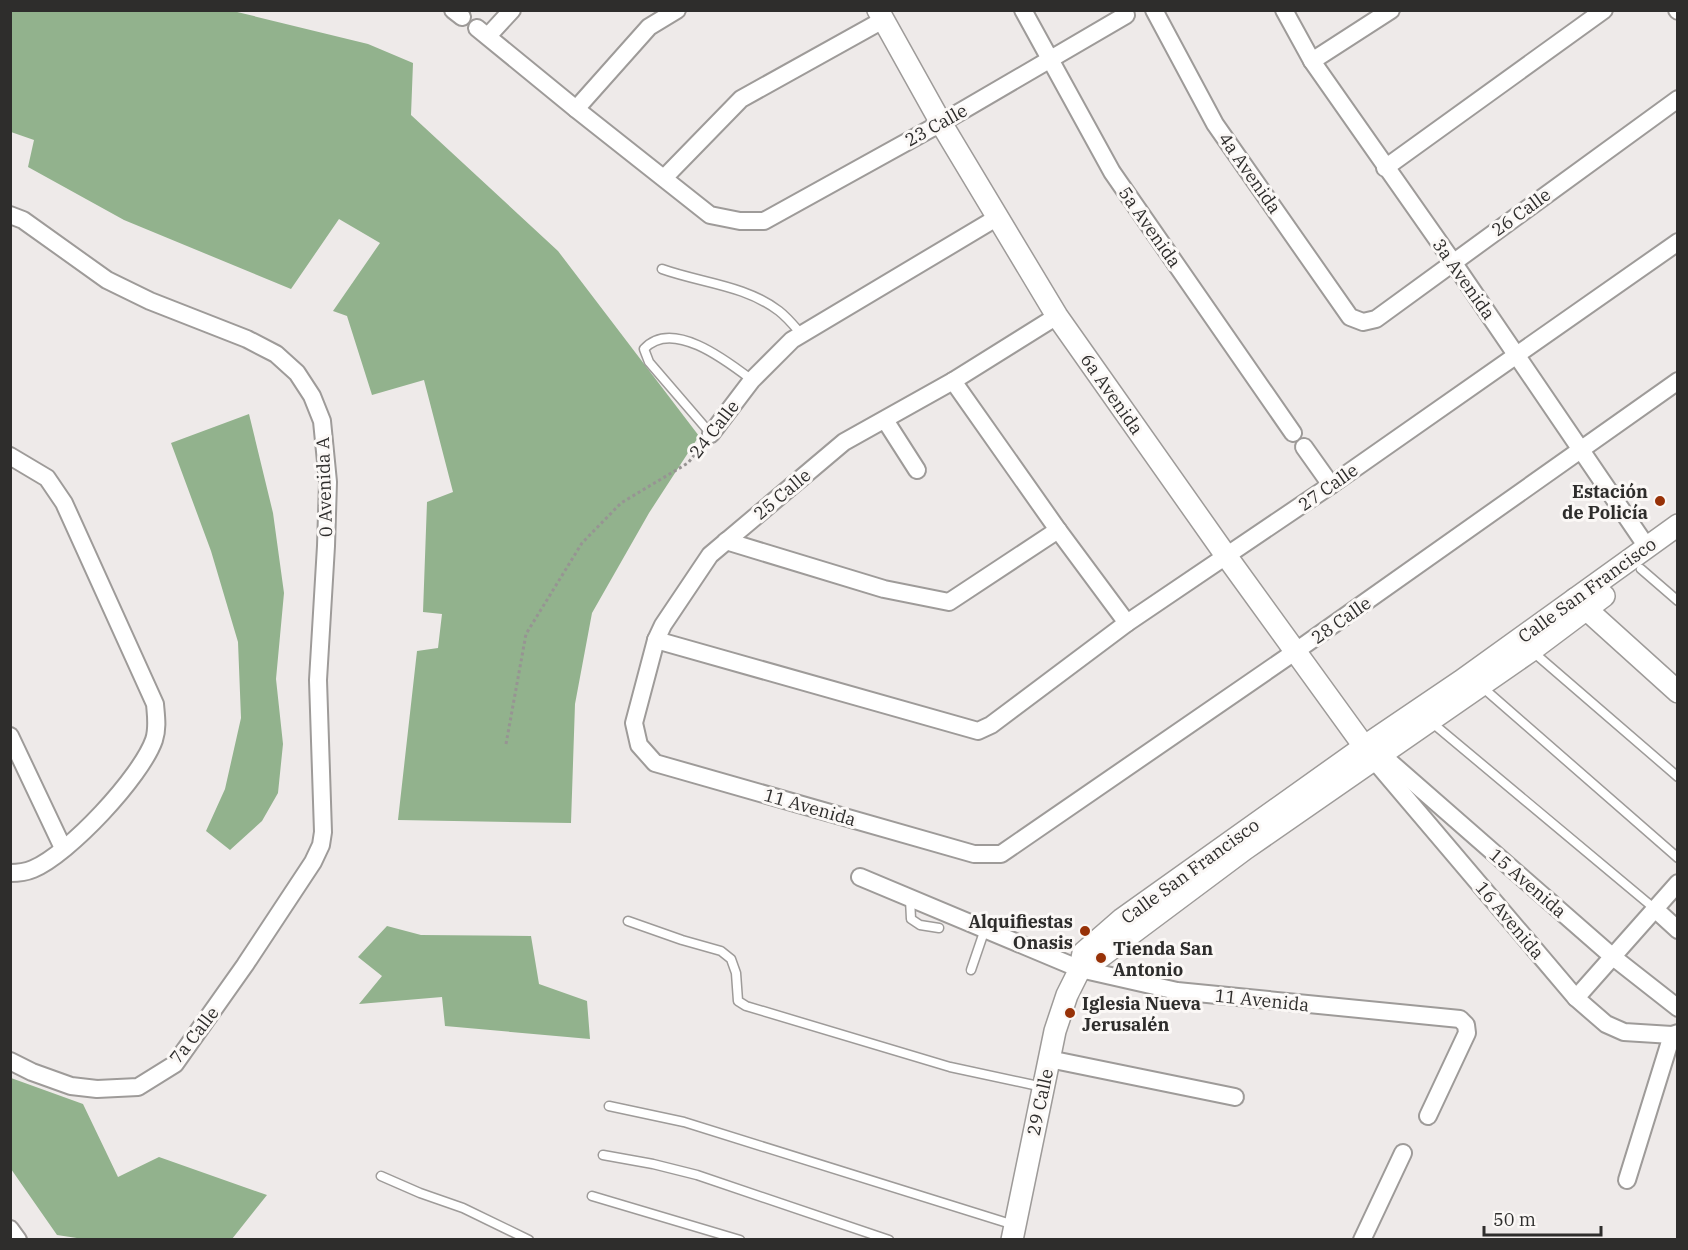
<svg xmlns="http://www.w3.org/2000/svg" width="1688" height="1250" font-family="'IBM Plex Serif',serif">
  <rect width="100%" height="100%" fill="#eeeae9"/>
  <g fill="#92b28d">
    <polygon points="10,11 233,11 368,44 413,63 411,115 558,251 699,436 649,513 592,613 575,704 571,823 398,820 417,651 438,648 442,614 423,612 427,502 453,492 424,380 372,395 347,316 333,311 380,243 339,219 291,289 124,220 28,167 34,140 11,132"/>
    <polygon points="249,414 273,513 284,593 276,679 283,744 278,793 262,821 230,850 206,831 225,789 241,718 238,642 211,551 171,443"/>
    <polygon points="387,926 421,935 531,936 539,984 587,1001 590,1039 445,1026 442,997 359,1004 382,976 358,957"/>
    <polygon points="11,1078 83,1104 118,1177 159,1157 267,1195 232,1239 90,1240 57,1235 11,1169"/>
  </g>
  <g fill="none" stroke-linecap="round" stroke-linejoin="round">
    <g stroke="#9e9b99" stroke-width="11">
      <g id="service">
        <path d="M662 269C701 283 745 285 779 311 788 318 795 327 802 335"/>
        <path d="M711 434 649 362 644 349C672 318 727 361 752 380"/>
        <polyline points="1641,569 1678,601"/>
        <polyline points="1532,651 1678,777"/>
        <polyline points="1481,686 1678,858"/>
        <polyline points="1430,721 1655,909"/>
        <polyline points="910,899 911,919 920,925 939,928"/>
        <polyline points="628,921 682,940 721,951 731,959 736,973 738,1001 746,1006 950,1067 1043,1087"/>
        <polyline points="971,970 985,929"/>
        <polyline points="609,1106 684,1122 1014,1225"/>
        <polyline points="603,1155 653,1164 697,1175 889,1240"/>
        <polyline points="381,1176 420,1193 463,1208 529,1240"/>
        <polyline points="592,1196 740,1240"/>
      </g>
    </g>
    <g stroke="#9e9b99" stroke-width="20">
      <g id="minor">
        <polyline points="453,10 462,17"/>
        <polyline points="1023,10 1112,172 1293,433"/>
        <polyline points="1154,10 1215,124 1350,317 1363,322 1376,319 1678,99"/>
        <polyline points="1284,10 1312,61 1453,262 1647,547"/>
        <polyline points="1677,10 1678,11"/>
        <polyline points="477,28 576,109 710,215 740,221 764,221 941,123 1126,15"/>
        <polyline points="488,36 512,10"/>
        <polyline points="1312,61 1391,10"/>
        <polyline points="576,109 649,27 677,10"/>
        <polyline points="1385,168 1604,10"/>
        <polyline points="664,178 741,99 883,20"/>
        <polyline points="10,215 23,220 107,280 150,301 247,339 276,354 297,373 312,396 322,421 328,482 326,546 318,680 323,832 321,845 313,862 245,965 175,1064 138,1087 97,1089 71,1086 32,1072 10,1061"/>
        <polyline points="1057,316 953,381 844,442 710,555 663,625 656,640 634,723 639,745 655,763 974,854 1001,854 1296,651 1678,381"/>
        <polyline points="953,381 1058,530 1127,623"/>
        <polyline points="885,420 917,470"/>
        <polyline points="711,434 752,380 792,340 998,217"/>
        <polyline points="1304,447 1331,485"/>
        <path d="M10 456 47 478 64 503 155 704C156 716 158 728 154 740 141 777 69 854 33 869 26 872 18 873 10 873"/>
        <polyline points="726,541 884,589 949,602 1058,530"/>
        <polyline points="656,640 978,731 991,725 1127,623 1331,485 1678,242"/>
        <polyline points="10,736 63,848"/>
        <polyline points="1382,755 1613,957 1678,1008"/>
        <polyline points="1374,760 1576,998 1606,1024 1624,1032 1672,1035 1678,1033"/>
        <polyline points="860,877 1080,969 1177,991 1460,1019 1466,1025 1467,1033 1428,1116"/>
        <polyline points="1655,909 1678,930"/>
        <polyline points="1576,998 1678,883"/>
        <polyline points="1049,1059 1235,1097"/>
        <polyline points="1627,1180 1672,1035"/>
        <polyline points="10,1229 18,1240"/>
        <polyline points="1362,1240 1403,1153"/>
      </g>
    </g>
    <g stroke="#9e9b99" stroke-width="24">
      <g id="tertiary">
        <polyline points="878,10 941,123 1057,316 1227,557 1374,760"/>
        <polyline points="1575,599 1678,692"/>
        <polyline points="1080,969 1091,964 1245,849 1532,650 1604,596"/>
        <polyline points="1012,1240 1055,1031 1067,995 1080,969 1083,953 1122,919 1365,746 1461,681 1678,525"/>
      </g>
    </g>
    <polyline stroke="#979493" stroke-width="3" stroke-dasharray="3 3" stroke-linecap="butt" points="506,744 526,634 582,543 621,503 688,463 703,444"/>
    <use href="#service" stroke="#fff" stroke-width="8"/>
    <use href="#minor" stroke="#fff" stroke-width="16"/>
    <use href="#tertiary" stroke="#fff" stroke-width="21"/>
  </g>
  <g fill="#973107" stroke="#fbf8f6" stroke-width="2">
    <circle cx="1660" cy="501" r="6"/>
    <circle cx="1085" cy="931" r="6"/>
    <circle cx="1101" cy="958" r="6"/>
    <circle cx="1070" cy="1013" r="6"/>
  </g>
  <g text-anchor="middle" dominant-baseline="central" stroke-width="6" stroke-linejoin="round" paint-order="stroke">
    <g font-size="18" fill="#2e2d2c" stroke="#fbf8f6">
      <text transform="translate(936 125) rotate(-29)">23 Calle</text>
      <text transform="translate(1250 173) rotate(55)">4a Avenida</text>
      <text transform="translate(1521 212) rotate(-36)">26 Calle</text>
      <text transform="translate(1150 227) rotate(55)">5a Avenida</text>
      <text transform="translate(1464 279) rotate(55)">3a Avenida</text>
      <text transform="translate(1112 394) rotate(55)">6a Avenida</text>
      <text transform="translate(714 429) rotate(-52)">24 Calle</text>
      <text transform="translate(324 487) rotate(-92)">0 Avenida A</text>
      <text transform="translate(1328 487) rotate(-35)">27 Calle</text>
      <text transform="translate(782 494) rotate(-40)">25 Calle</text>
      <text transform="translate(1587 590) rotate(-36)">Calle San Francisco</text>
      <text transform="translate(1341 620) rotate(-35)">28 Calle</text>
      <text transform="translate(810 807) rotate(16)">11 Avenida</text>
      <text transform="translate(1190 871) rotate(-36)">Calle San Francisco</text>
      <text transform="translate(1528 883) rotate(41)">15 Avenida</text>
      <text transform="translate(1510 920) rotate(50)">16 Avenida</text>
      <text transform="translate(1262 1000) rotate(6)">11 Avenida</text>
      <text transform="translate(194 1035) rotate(-52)">7a Calle</text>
      <text transform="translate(1040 1102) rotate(-78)">29 Calle</text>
    </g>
    <g font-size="18" font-weight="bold" fill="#2e2d2c" stroke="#fbf8f6" text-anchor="end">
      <text x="1648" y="491">Estación<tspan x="1648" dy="21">de Policía</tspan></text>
      <text x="1073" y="921">Alquifiestas<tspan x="1073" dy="21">Onasis</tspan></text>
      <text x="1113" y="948" text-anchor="start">Tienda San<tspan x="1113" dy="21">Antonio</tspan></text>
      <text x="1082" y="1003" text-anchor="start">Iglesia Nueva<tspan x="1082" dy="21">Jerusalén</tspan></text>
    </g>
  </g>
  <rect width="1688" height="1250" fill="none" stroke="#2e2d2c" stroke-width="24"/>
  <path d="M1484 1226v9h117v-9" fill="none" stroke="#2e2d2c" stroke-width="3"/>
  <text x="1493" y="1226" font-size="18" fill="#2e2d2c" stroke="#fbf8f6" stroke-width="4.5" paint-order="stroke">50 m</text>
</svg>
